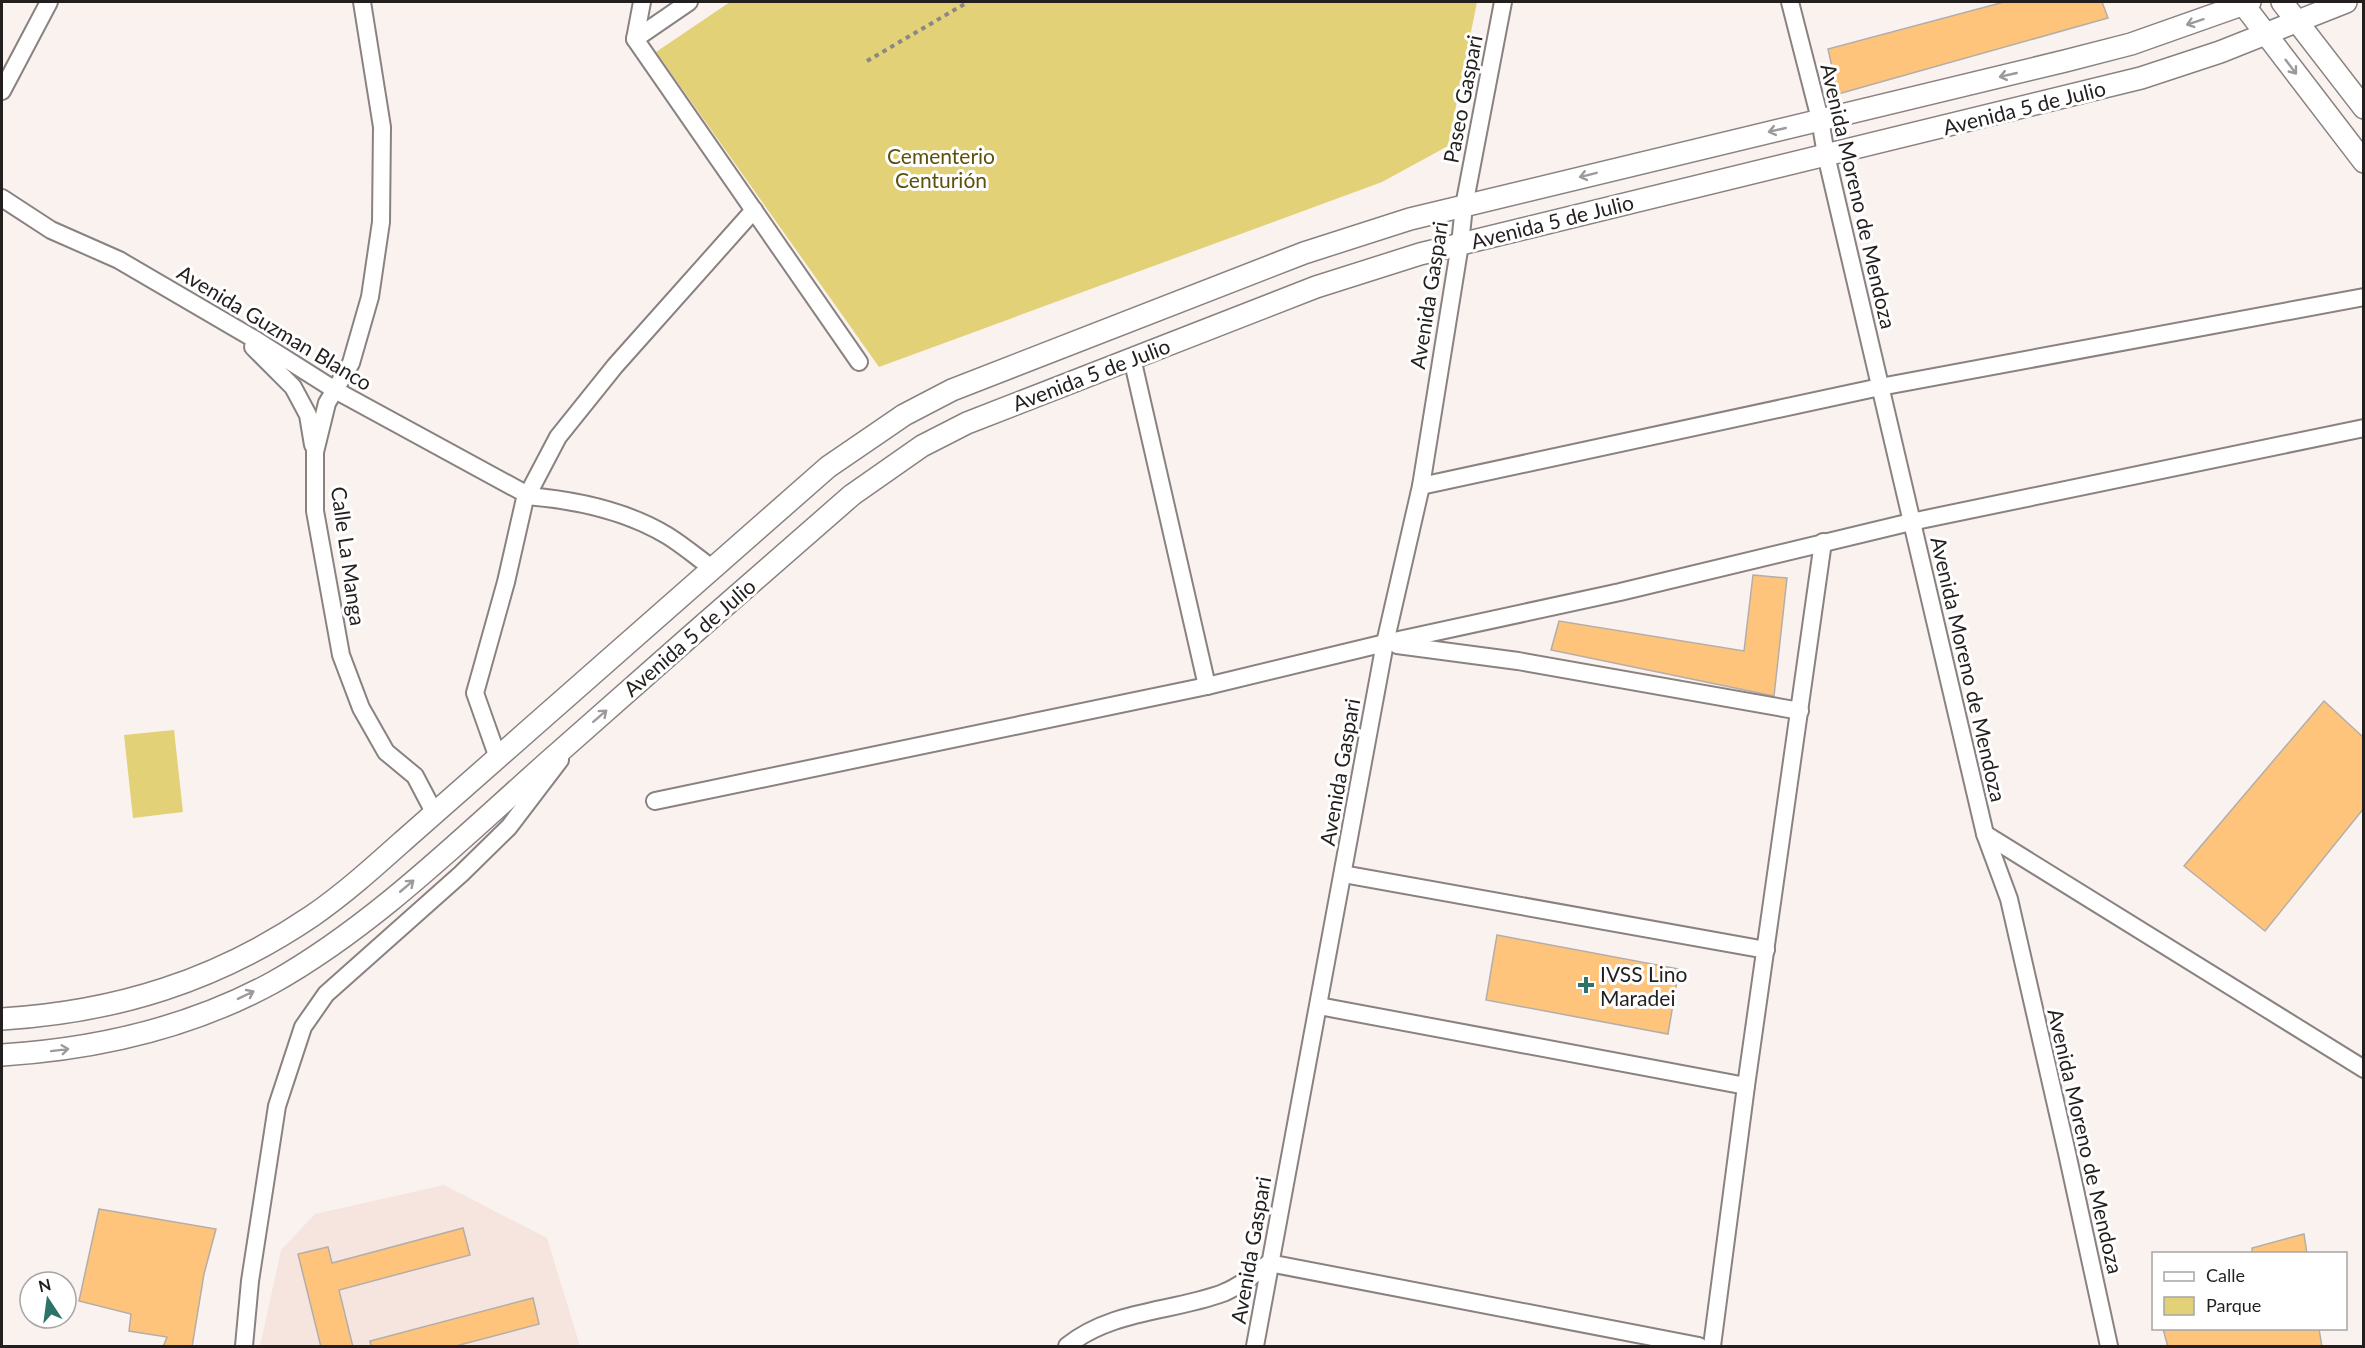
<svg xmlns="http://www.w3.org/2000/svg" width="2365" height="1348" font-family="Lato,sans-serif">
  <rect width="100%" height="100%" fill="#faf2ef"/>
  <polygon fill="#f5e5de" points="444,1185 547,1238 580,1346 260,1346 281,1250 315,1214"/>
  <g fill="#e3d178">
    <polygon points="730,2 1477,2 1448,146 1382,182 879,367 656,52"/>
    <polygon points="174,730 183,812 133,818 124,735"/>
  </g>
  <g fill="#ffc47c" stroke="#b3aea9" stroke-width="1.5">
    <polygon points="2004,2 2102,2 2108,18 1838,94 1828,49"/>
    <polygon points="1753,575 1787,578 1774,696 1551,650 1559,621 1744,651"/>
    <polygon points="2324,701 2364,738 2364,808 2265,931 2184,866"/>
    <polygon points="1497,935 1679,969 1668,1034 1486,1000"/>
    <polygon points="99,1209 216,1229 204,1274 192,1347 163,1347 167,1337 129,1331 131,1314 79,1301"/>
    <polygon points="463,1228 470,1255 339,1290 353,1347 321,1347 298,1254 328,1247 332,1263"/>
    <polygon points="2304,1234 2307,1254 2252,1254 2252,1248"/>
    <polygon points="533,1298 539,1324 452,1347 371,1347 370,1341"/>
    <polygon points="2163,1329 2319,1329 2322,1347 2168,1347"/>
  </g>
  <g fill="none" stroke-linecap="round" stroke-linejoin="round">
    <g stroke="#8a8280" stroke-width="20">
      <g id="minor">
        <polyline points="362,2 382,127 381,222 370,297 351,363 327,403 315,452 315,511 341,655 361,708 386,752 415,776 435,814"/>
        <polyline points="642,2 635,39 859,362"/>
        <polyline points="1790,2 1820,119 1826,155 1985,834 2009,899 2067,1153 2109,1346"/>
        <polyline points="635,39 689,2"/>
        <polyline points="2,91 49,2"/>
        <polyline points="2,198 51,230 119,260 256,340 335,390 526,494"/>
        <polyline points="253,347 293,387 308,415 313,445"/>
        <polyline points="1132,358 1207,686"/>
        <polyline points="1421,486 1880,387 2364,297"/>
        <path d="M527 496C575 500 627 511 668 536 684 546 698 558 713 569"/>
        <polyline points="1397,645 1518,661 1800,711"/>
        <polyline points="498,758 475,693 506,582 526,494 527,496 558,437 615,366 754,210"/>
        <polyline points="655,801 1207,686 1385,643 1620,592 1911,522 2364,428"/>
        <polyline points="1985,834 2364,1069"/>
        <polyline points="1343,874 1766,950"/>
        <polyline points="1319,1006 1746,1086"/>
        <polyline points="244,1346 250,1281 277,1106 303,1027 326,994 461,874 509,827 560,760"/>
        <path d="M1067 1346C1111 1310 1172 1312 1223 1293 1240 1286 1255 1274 1269 1263L1699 1346"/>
        <polyline points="1255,1346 1385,643 1421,486 1460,244 1464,206 1503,2"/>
        <polyline points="1712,1346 1746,1086 1823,542"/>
      </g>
    </g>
    <g stroke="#8a8280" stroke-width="24">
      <g id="tertiary">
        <polyline points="2282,2 2364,108"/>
        <polyline points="2243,4 2364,162"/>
        <path d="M2 1019C116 1012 216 981 312 916 344 894 374 867 403 841 445 804 487 767 529 730 629 642 729 555 828 467L904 415 952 390 1304 253 1410 219 2065 61 2131 44 2250 2"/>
        <path d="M2 1055C96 1049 189 1028 272 983 376 925 468 832 557 754 655 667 753 581 852 495L922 446 967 423 1316 287 1420 254 2141 78 2220 52 2346 2"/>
      </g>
    </g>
    <polyline stroke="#8c8785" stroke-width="4" stroke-dasharray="4.5 4.5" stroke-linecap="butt" points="867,61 968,2"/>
    <use href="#minor" stroke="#fff" stroke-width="16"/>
    <use href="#tertiary" stroke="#fff" stroke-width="21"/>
  </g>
  <defs><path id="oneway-shaft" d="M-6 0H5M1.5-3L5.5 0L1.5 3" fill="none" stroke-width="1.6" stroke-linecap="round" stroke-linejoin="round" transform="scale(1.5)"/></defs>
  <g stroke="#9c9a9a">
    <use href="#oneway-shaft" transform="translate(2195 22) rotate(162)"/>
    <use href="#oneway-shaft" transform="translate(2291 67) rotate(53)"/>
    <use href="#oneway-shaft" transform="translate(2008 75) rotate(167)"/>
    <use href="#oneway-shaft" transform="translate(1777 130) rotate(167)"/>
    <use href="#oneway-shaft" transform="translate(1588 175) rotate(166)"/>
    <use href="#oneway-shaft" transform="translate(600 716) rotate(-41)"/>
    <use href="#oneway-shaft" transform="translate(407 886) rotate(-40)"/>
    <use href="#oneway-shaft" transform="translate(246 995) rotate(-26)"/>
    <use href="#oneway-shaft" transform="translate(60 1050) rotate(-7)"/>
  </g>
  <path fill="#2e7367" stroke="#fff" stroke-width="2" d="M1583 976h6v6h6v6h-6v6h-6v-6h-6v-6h6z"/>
  <g text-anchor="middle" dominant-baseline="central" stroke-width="6" stroke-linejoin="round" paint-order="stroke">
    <g font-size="21" fill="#221f1e" stroke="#fff">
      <text transform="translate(1462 99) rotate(-79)">Paseo Gaspari</text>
      <text transform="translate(2024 107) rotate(-14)">Avenida 5 de Julio</text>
      <text transform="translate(1859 196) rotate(77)">Avenida Moreno de Mendoza</text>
      <text transform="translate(1552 221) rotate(-14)">Avenida 5 de Julio</text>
      <text transform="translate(1428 295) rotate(-81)">Avenida Gaspari</text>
      <text transform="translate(275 327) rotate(31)">Avenida Guzman Blanco</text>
      <text transform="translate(1091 374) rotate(-21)">Avenida 5 de Julio</text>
      <text transform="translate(349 556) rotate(82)">Calle La Manga</text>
      <text transform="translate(689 637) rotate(-41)">Avenida 5 de Julio</text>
      <text transform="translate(1969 669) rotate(77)">Avenida Moreno de Mendoza</text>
      <text transform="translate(1339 772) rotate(-80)">Avenida Gaspari</text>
      <text transform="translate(2086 1141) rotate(77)">Avenida Moreno de Mendoza</text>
      <text transform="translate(1250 1250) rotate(-80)">Avenida Gaspari</text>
    </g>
    <g font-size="21" fill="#5d510a" stroke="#fff">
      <text x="941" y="155">Cementerio<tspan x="941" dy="24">Centurión</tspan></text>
    </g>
    <g font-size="21" fill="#221f1e" stroke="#fff" text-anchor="start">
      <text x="1600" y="973">IVSS Lino<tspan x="1600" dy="24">Maradei</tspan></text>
    </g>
  </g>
  <rect width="2365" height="1348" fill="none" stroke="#221f1e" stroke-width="6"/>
  <rect x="2152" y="1252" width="195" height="78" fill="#ffffff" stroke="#a7a5a5" stroke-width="1.5"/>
  <rect x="2164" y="1272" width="30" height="9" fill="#ffffff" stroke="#a7a5a5" stroke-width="1.5"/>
  <text x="2206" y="1282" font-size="18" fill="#221f1e">Calle</text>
  <rect x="2164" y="1297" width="30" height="18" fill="#e3d178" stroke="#a7a5a5" stroke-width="1.5"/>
  <text x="2206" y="1312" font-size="18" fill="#221f1e">Parque</text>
  <g transform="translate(48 1300) rotate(347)"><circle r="28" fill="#ffffff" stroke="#a7a5a5" stroke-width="1.5"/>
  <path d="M0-4.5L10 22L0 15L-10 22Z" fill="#2e7367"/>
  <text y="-9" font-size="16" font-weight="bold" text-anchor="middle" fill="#221f1e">N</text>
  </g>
</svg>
